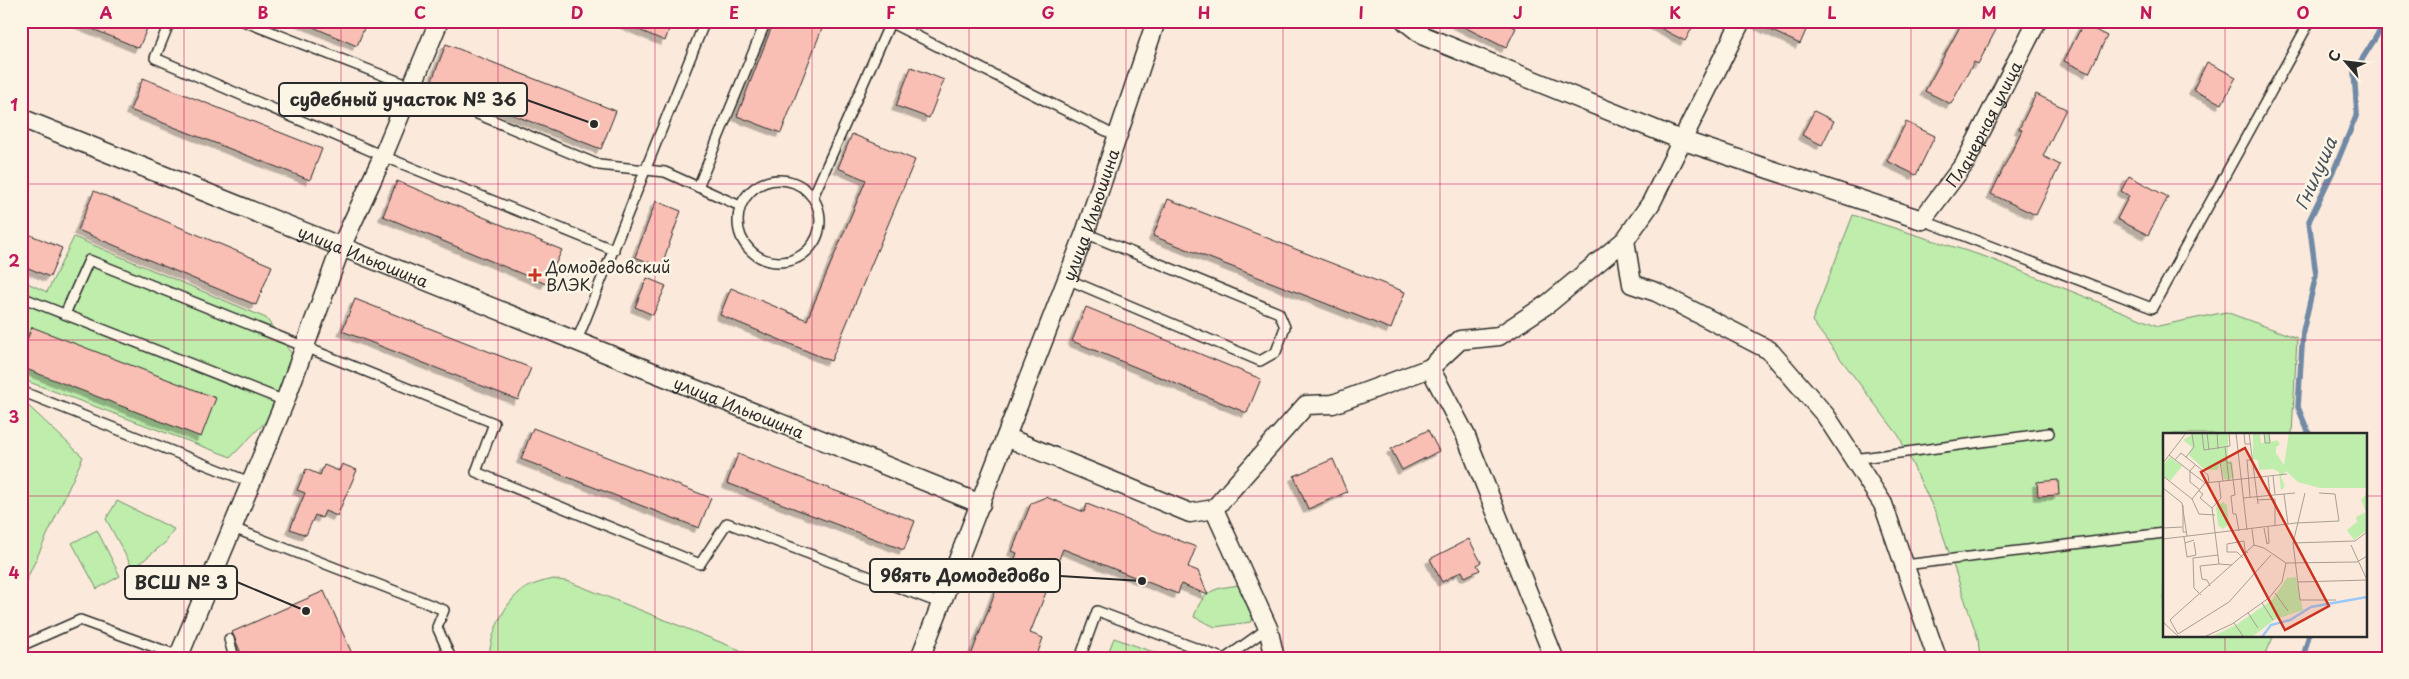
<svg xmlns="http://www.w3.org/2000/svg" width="2409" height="679" font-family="'Playpen Sans',sans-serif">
  <defs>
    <filter id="shadow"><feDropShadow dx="-4.5" dy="4.5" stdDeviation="0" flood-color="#0004"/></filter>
  </defs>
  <rect width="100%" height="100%" fill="#fbeadb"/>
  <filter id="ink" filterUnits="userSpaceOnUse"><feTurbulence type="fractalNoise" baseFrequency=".02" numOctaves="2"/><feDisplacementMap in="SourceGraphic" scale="10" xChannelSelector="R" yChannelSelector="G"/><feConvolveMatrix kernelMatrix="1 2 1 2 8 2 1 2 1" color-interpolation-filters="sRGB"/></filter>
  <g filter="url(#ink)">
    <g fill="#beedac" stroke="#748c6c">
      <polygon points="1853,215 1986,257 2158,326 2226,312 2297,338 2292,434 2164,434 2164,635 2274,635 2264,658 1980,658 1978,639 1936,514 1899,436 1812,321"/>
      <polygon points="74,237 266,318 294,357 271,416 231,457 21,379 21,280 47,292"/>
      <polygon points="21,399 83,457 21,592"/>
      <polygon points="117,501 174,529 166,542 133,569 106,519"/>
      <polygon points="97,530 120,576 97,589 72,543"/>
      <path d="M554 579 570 582 760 658H489C490 635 504 602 524 589 533 584 543 581 554 579Z"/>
      <path d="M1241 585 1255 612 1251 622 1215 627 1194 617C1203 589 1215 588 1241 585Z"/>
      <polygon points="1114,638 1170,658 1106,658"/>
    </g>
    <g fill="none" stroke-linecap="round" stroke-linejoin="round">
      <g stroke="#6f89a5" stroke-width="5.5">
        <polyline points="2309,434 2298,407 2303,331 2316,275 2309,221 2336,165 2357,114 2354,72 2386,21"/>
        <polyline points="2303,658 2309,635"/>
      </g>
    </g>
    <g fill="#f9beb4" stroke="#2b2b2b" filter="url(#shadow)">
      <polygon points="73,21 150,21 139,48"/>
      <polygon points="299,21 367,21 357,46"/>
      <polygon points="618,21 672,21 665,41"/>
      <polygon points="774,21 825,21 781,133 737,116"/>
      <polygon points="1452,21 1501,21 1516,28 1506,48"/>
      <polygon points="1647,21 1696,21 1685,41"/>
      <polygon points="1751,21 1810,21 1800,44"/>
      <polygon points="1963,21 1989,21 1998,26 1978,64 1974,62 1951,104 1925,91"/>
      <polygon points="2083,24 2107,36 2089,73 2064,61"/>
      <polygon points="446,44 616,111 601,149 431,83"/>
      <polygon points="2207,62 2236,77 2222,104 2193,90"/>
      <polygon points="911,67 944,80 929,118 896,106"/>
      <polygon points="143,78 322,149 310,180 130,110"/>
      <polygon points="2036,94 2066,109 2043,156 2060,165 2036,215 1991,194 2022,130 2019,129"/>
      <polygon points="1814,111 1834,121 1822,145 1802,135"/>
      <polygon points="1906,122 1935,136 1916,175 1887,161"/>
      <polygon points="852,134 915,160 831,361 720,315 731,288 807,320 866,180 838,168"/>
      <polygon points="2129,176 2168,197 2148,235 2117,219 2129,196 2121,191"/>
      <polygon points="397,181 562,250 546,284 383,216"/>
      <polygon points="94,191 272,266 256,305 78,230"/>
      <polygon points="1168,199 1405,292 1391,329 1153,236"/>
      <polygon points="656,201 681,211 661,267 635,257"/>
      <polygon points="21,231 62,248 50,277 21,265"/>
      <polygon points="647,278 666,286 653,315 635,307"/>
      <polygon points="355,299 531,368 518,400 342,331"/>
      <polygon points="1086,307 1261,379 1247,413 1072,341"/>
      <polygon points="32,327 216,398 201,437 21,367 21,355"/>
      <polygon points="533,428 711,498 699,528 521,459"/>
      <polygon points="1428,430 1439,451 1402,470 1391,449"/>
      <polygon points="738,454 915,521 904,550 727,483"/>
      <polygon points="1333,459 1347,492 1308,509 1294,476"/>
      <polygon points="342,464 357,470 337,516 325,511 322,518 315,515 306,535 290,529 305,493 297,490 306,469 320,475 324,465 339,471"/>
      <polygon points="2058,480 2059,495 2038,496 2037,482"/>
      <polygon points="1046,497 1084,512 1087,504 1196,547 1188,567 1198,571 1208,595 1181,584 1178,594 1063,549 1030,633 1043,638 1036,658 970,658 997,587 1003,590 1017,553 1012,551 1031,503"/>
      <polygon points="1469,539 1481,562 1477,565 1480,570 1465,577 1462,571 1442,582 1430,559"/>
      <polygon points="324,591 354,658 243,658 232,632"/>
    </g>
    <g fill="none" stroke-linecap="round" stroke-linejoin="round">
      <g stroke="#2b2b2b" stroke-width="12">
        <g id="service">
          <polyline points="170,21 155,58 383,156 614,250"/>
          <polyline points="243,21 413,87 599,165 665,172 740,206"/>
          <polyline points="887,21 1118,137"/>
          <circle cx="779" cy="221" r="41"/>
          <polyline points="698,187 766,21"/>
          <polyline points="813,197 890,23"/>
          <polyline points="1922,220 2152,308 2310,21"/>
          <polyline points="1067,279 1260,361 1276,352 1285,327 1279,313 1085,233"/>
          <polyline points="21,297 285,401"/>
          <polyline points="65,314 89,260 494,423 476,472 700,564 727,523 942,604"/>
          <polyline points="576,343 705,21"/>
          <polyline points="21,391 252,483"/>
          <polyline points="1854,459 2049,433"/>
          <polyline points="233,528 444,610 437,627 451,658"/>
          <polyline points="1905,565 2164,533"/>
          <polyline points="229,639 234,658"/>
          <polyline points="21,646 80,620 179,656"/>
          <polyline points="1080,658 1097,611 1222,658"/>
          <polyline points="1226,658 1268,628"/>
        </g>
      </g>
      <g stroke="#2b2b2b" stroke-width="21">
        <g id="minor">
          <path id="s1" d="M1405 21 1424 36 1681 140 1922 220 1965 163 2037 21"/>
          <path id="s2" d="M21 118 981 504"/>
          <polyline points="1625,240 1632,284 1656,292 1769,350 1826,416 1883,504 1937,658"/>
          <polyline points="1430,368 1465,434 1554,658"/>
          <polyline points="1006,437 1190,513 1214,509 1306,405 1333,404 1430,368 1460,340 1499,336 1549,303 1625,240 1651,203 1741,21"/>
          <polyline points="1214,509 1268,628 1275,658"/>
          <polyline points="178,658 285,401 341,247 383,156 439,21"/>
          <path id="s3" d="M920 658 1085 233 1156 21"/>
        </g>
      </g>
      <use href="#service" stroke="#fcf5e5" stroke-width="9"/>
      <use href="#minor" stroke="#fcf5e5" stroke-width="18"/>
    </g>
  </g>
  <path fill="none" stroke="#c2185b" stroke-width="1" stroke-opacity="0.55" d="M184 21V658M341 21V658M498 21V658M655 21V658M812 21V658M969 21V658M1126 21V658M1283 21V658M1440 21V658M1597 21V658M1754 21V658M1911 21V658M2068 21V658M2225 21V434M21 184H2388M21 340H2388M21 496H2164M2365 496H2388M2225 635V658"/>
  <path fill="#c8321e" stroke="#fcf5e5" stroke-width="2" d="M532.5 267.5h5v5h5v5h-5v5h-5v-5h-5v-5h5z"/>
  <g text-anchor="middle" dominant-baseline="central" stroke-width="5" stroke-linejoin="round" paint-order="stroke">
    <g font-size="16" fill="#2b2b2b" stroke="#fcf5e5">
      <text stroke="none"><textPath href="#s1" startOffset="670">Планерная улица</textPath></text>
      <text stroke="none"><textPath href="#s3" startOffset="475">улица Ильюшина</textPath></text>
      <text stroke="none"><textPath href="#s2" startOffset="369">улица Ильюшина</textPath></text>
      <text stroke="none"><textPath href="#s2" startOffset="774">улица Ильюшина</textPath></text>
    </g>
    <g font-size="16" fill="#2b2b2b" stroke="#fcf5e5" text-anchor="start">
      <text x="546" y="266">Домодедовский<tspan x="546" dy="18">ВЛЭК</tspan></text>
    </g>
    <g font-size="18" font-style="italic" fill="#47525e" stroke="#fcf5e5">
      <text transform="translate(2315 173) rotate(-66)">Гнилуша</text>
    </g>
  </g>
  <g transform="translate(2163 433)">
    <rect width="204" height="204" fill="#fbeadb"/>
    <path d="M65 0V28H69L71 44 65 47 61 46 57 29 55 37H42L26 22 29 14 20 7 30 1ZM90 0H97L98 10H101V0H106L108 9 114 7 117 11 113 14V20L121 32 126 0H204V55H157L135 49 123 38 118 44 122 53 118 58 116 39 110 36 96 37 95 27 90 26ZM7 24 19 33 7 48 0 42V32ZM204 60V97L191 107 184 97 194 89 193 84 203 79 198 67ZM60 69 64 72 66 91 60 96 55 92 53 74ZM133 144 140 177 111 187 89 204H48L73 192 109 167 124 145Z" fill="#beedac"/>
    <path fill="none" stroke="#9cc8f6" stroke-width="2.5" d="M99 204 108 192 127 187 148 174 204 164"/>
    <path fill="none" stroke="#a89e95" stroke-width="1" d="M39 0 41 17 67 13 66 0M44 0 46 17M54 0 55 16M73 0 84 97M81 0 82 11H87M86 0 95 71M101 0 102 10H107L106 0M62 14 66 48M6 22 42 50M23 24 31 14 29 1M12 27 18 20 45 42 46 50M0 30 23 0M64 30H68L72 62 68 63 70 81H73L76 98M32 32 27 38V49L37 57M0 43 29 66 42 50M110 43 112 61M105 44 107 62M60 48 57 29 64 27M56 49 58 65 49 75 56 131 69 132M42 50 124 41M0 55 19 70 24 103M36 58 40 61 37 65 49 75M142 60 130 110 137 167H173M121 61 125 91M87 64 84 27H89M80 65 132 60M29 66 36 81 52 82M94 67 112 66V93M20 72V99H23M0 95 19 94M101 95 104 111 106 110 105 94M89 96 91 112 101 115 123 130 194 129 204 123M21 104 22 110 31 107M0 106 133 90 176 88 172 61 156 60M22 110 24 124 33 122 31 109M130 110 192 108 204 99M188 112 204 147M80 125 74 119H64V111L81 108 82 118 85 120M135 149 204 147M47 153 44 147 39 146 37 133 56 131M112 160 125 178M38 162 31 155 30 125 55 122M99 170 110 187M85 180 95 195M0 189 16 204M71 190 80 203M15 201 7 187 9 185 91 112M15 201 66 169 108 122M41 204 69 191 106 165 119 149 123 130"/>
    <path fill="#c8321e" fill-opacity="0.15" stroke="#c8321e" stroke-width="2.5" d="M82 15 166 173 122 197 38 39Z"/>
    <rect width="204" height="204" fill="none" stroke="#2b2b2b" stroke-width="2.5"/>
  </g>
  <path fill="none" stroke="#2b2b2b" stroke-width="2" d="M594 124L527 100M1142 581L1060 576M306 611L237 582"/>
  <g fill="#2b2b2b" stroke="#fcf5e5" stroke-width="2">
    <circle cx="594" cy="124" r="5"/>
    <circle cx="1142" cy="581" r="5"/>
    <circle cx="306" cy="611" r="5"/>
  </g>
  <g fill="#fcf5e5" stroke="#2b2b2b" stroke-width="2">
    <rect x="279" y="83" width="248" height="33" rx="5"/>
    <rect x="870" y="559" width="190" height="33" rx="5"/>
    <rect x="125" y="566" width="112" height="33" rx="5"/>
  </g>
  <g font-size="18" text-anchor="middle" font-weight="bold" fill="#2b2b2b">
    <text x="403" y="106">судебный участок № 36</text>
    <text x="965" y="582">9вять Домодедово</text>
    <text x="181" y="589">ВСШ № 3</text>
  </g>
  <rect width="2409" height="679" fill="none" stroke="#fcf5e5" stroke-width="55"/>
  <g transform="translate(2346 62) rotate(298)" stroke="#fcf5e5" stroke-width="4" paint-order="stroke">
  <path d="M0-4L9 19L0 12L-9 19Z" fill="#2b2b2b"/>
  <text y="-8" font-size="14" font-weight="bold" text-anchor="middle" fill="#2b2b2b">С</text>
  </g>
  <rect x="28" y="28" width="2354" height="624" fill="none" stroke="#c2185b" stroke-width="2"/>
  <g font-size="16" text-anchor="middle" font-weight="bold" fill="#c2185b">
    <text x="106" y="19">A</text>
    <text x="263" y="19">B</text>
    <text x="420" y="19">C</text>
    <text x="577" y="19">D</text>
    <text x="734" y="19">E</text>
    <text x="891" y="19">F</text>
    <text x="1048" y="19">G</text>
    <text x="1204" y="19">H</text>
    <text x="1361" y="19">I</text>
    <text x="1518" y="19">J</text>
    <text x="1675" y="19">K</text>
    <text x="1832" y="19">L</text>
    <text x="1989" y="19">M</text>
    <text x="2146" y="19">N</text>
    <text x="2303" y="19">O</text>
    <text x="14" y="111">1</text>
    <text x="14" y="267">2</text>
    <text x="14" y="423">3</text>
    <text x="14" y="579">4</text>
  </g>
</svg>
